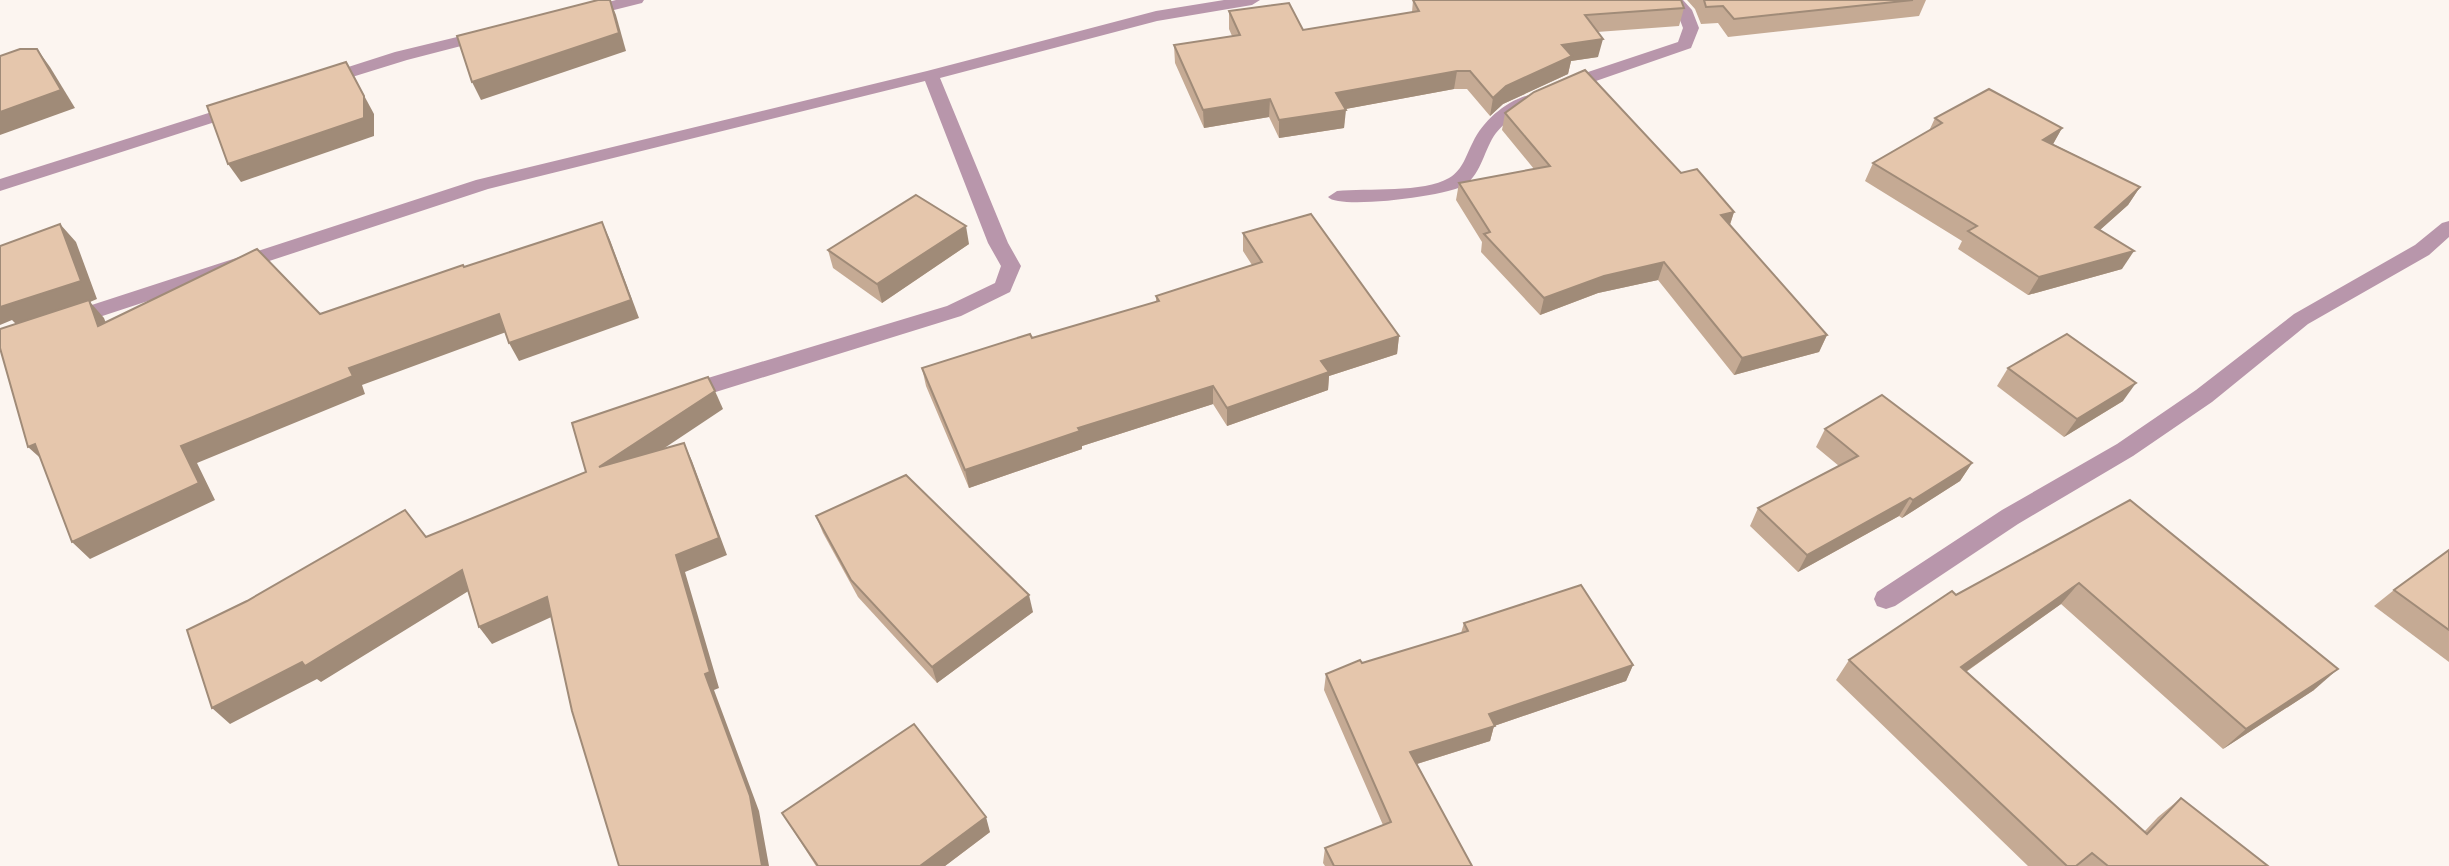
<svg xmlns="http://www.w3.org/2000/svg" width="2449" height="866" font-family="Mulish,sans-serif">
  <rect width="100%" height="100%" fill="#fcf5f0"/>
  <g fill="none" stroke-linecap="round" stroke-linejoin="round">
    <g fill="#b896ab" fill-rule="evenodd">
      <polygon points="616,0 644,0 642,3 582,18 574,13 576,10"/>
      <polygon points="1224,0 1260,0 1252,5 1157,21 940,78 1008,243 1021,266 1010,292 961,316 706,395 698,393 695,387 698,381 947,306 995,283 1001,266 988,243 925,81 488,189 78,324 64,324 61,319 64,314 476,180 927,71 1156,11"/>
      <polygon points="1666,0 1683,0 1692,10 1699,28 1691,48 1570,90 1558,90 1556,86 1558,82 1678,42 1683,28 1677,12"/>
      <polygon points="486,30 492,32 492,38 407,60 323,86 315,81 317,77 395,52"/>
      <path d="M1529 95 1535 96 1538 100 1535 104C1521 112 1506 120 1496 133 1484 149 1482 173 1465 185 1448 196 1339 210 1328 197L1337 191C1367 188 1424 193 1449 178 1463 170 1466 155 1473 142 1483 121 1506 101 1529 95Z"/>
      <polygon points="237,104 243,105 246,109 243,113 0,191 0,179"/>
      <polygon points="2449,221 2449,237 2429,255 2308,324 2212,402 2133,456 2018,524 1895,606 1886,609 1877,606 1874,599 1877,592 2002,510 2117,444 2196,390 2294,314 2415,245 2442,223"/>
    </g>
  </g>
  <g fill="#c5aa94">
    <polygon points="1413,0 1684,8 1679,26 1597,32 1598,57 1571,61 1568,74 1503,104 1490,116 1467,89 1454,89 1345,109 1344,128 1279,138 1269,117 1204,128 1175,63 1174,45 1232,36 1229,29 1229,11 1303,30 1412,12"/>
    <polygon points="1687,0 1926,0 1919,16 1728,37 1718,23 1701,24 1695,9"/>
    <polygon points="1505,113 1681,173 1734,212 1730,225 1827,335 1819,352 1734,375 1658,280 1598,293 1540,315 1481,252 1482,242 1456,200 1459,183 1534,169 1502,130"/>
    <polygon points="1935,118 2062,128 2053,144 2140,187 2128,205 2100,230 2122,269 2028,295 1958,249 1962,241 1865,181 1873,163 1929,131"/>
    <polygon points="1243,233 1399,336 1397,354 1329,376 1328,390 1227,426 1213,404 1082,446 1082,449 969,488 926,386 922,368 1032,338 1156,302 1156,296 1252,265 1243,251"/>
    <polygon points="969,244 882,303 833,268 828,250"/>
    <polygon points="2008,368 2123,401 2064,437 1997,386"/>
    <polygon points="1825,429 1972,463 1960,481 1902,518 1899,516 1798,572 1750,526 1758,508 1839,466 1816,447"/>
    <polygon points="2130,500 2314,690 2223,749 2061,604 1966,672 2144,832 2158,817 2181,798 2268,866 2028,866 1836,680 1849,660 1956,595"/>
    <polygon points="816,516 1033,612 937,683 858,597 823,533"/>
    <polygon points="2449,550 2449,662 2374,606 2394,590"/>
    <polygon points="1464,623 1633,665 1626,681 1494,726 1490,741 1417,764 1472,866 1325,866 1323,863 1325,848 1383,825 1324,690 1326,674 1461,633"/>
    <polygon points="782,813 990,832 945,866 816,866"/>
  </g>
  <g fill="#a08b78">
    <polygon points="610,0 616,15 626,51 481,100 472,82"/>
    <polygon points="1603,39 1598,57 1571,61 1568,74 1503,104 1490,116 1493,98 1506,86 1562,45"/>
    <polygon points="37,49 50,67 75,108 0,135 0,112"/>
    <polygon points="346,62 374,114 374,136 241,182 228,164"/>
    <polygon points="1457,71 1454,89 1335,111 1336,93"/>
    <polygon points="1270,99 1269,117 1204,128 1203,110"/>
    <polygon points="1346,110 1344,128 1279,138 1279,120"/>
    <polygon points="2062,128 2052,146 2043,140"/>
    <polygon points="2140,187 2128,205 2083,245 2095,227"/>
    <polygon points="1734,212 1728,230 1721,215"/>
    <polygon points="602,222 610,240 639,318 519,361 509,343"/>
    <polygon points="60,224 76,242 97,299 90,302 104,318 114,344 17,325 12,320 0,325 0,300"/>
    <polygon points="966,226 969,244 882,303 877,284"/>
    <polygon points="2134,251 2122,269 2028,295 2039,277"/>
    <polygon points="1664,262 1658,280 1598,293 1540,315 1544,298 1604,276"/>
    <polygon points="499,314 509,331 362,385 365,394 197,463 215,500 90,559 72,542 181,446 349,368"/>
    <polygon points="1827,335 1819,352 1734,375 1742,358"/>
    <polygon points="1399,336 1397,354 1329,376 1328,390 1227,426 1227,408 1321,361"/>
    <polygon points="2136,383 2123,401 2064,437 2077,419"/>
    <polygon points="1213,386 1213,404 1082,446 1082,449 969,488 965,470 1078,428"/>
    <polygon points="715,391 723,409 609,485 599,467"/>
    <polygon points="684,443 692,461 727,555 685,572 719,688 714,690 759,811 769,866 762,866 705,674 676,555"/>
    <polygon points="35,444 47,464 28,447"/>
    <polygon points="1972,463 1960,481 1902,518 1913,500"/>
    <polygon points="1910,498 1899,516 1798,572 1807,555"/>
    <polygon points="462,570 475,587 321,682 317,679 230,724 212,708"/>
    <polygon points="2079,583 2061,604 1944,687 1961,667"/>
    <polygon points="1029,595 1033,612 937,683 932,667"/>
    <polygon points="547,597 558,614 492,644 479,627"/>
    <polygon points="1633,665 1626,681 1494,726 1490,741 1407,767 1410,752 1489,714"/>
    <polygon points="2338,669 2314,690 2223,749 2246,729"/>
    <polygon points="986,817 990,832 945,866 920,866"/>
  </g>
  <g fill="#e5c6ac" stroke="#a08b78" stroke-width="2">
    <polygon points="598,0 610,0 619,33 472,82 457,36"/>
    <polygon points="1413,0 1681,0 1684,8 1585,15 1603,39 1562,45 1572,56 1506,86 1493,98 1470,71 1457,71 1336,93 1346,110 1279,120 1270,99 1203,110 1174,45 1240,35 1229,11 1289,3 1303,30 1419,11"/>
    <polygon points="1704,0 1913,0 1734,19 1723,6 1706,7"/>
    <polygon points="20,49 37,49 61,90 0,112 0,56"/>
    <polygon points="346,62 364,96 364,118 228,164 207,106"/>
    <polygon points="1585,70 1681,173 1697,169 1734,212 1721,215 1827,335 1742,358 1664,262 1604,276 1544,298 1484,234 1490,232 1459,183 1550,166 1505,113 1534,92"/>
    <polygon points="1989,89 2062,128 2043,140 2140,187 2095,227 2134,251 2039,277 1968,231 1977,226 1873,163 1942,123 1935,118"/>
    <polygon points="916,195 966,226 877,284 828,250"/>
    <polygon points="1311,214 1399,336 1321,361 1329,372 1227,408 1213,386 1078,428 1080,431 965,470 922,368 1030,334 1032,338 1159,301 1156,296 1262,262 1243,233"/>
    <polygon points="602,222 631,300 509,343 499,314 349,368 353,376 181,446 199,483 72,542 35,444 28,447 0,348 0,329 89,300 98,326 257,249 320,314 463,265 464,267"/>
    <polygon points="60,224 81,281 0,307 0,246"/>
    <polygon points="2067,334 2136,383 2077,419 2008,368"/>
    <polygon points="708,377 715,391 599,467 684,443 719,538 676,555 710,672 705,674 750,796 762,866 619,866 572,711 547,597 479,627 462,570 305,666 302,662 212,708 187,630 247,601 405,510 426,537 586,472 572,423"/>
    <polygon points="1882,395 1972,463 1913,500 1910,498 1807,555 1758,508 1858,456 1825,429"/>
    <polygon points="906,475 1029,595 932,667 851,580 816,516"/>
    <polygon points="2130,500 2338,669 2246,729 2079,583 1961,667 2147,834 2181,798 2268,866 2108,866 2092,853 2076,866 2067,866 1849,660 1952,591 1956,595"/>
    <polygon points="2449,550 2449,630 2394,590"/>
    <polygon points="1581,585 1633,665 1489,714 1495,726 1410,752 1472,866 1334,866 1325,848 1391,822 1326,674 1360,660 1362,663 1468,631 1464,623"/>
    <polygon points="914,724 986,817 920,866 818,866 782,813"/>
  </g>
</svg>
